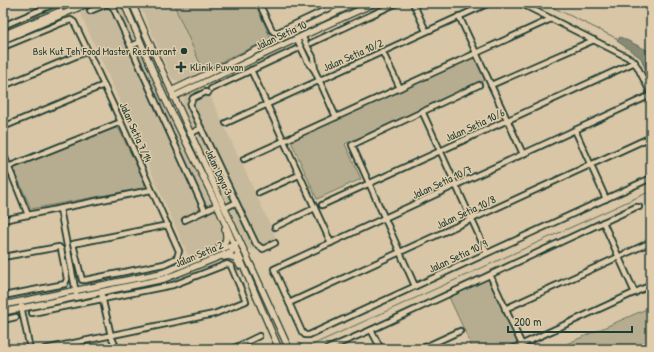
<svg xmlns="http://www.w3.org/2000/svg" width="654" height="352" font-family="'Patrick Hand',sans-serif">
  <rect width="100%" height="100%" fill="#d8c6a6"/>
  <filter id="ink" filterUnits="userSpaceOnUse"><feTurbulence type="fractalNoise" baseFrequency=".025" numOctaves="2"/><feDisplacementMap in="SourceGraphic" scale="8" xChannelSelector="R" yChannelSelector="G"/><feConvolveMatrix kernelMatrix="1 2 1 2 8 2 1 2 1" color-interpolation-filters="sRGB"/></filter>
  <g filter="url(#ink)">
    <g fill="#c7b99c">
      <polygon points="96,3 119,3 224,233 221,244 189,257 79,10"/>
      <polygon points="139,3 173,3 203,70 179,81 172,79"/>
      <polygon points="206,87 279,244 264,250 249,249 182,104 184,98 186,96"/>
    </g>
    <g fill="#b6ad91" stroke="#6a7562">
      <polygon points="173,3 255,3 271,39 203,70"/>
      <polygon points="475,57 485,80 345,144 361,179 317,199 291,141"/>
      <polygon points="115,128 119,129 144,181 145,184 143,188 31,209 13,167"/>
      <polygon points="489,279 519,344 508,349 473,349 449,297"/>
      <polygon points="651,307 651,349 555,349"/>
    </g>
    <polygon fill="#878a74" stroke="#5d6b5a" points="620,37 651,52 650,72 646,71 641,58 617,41"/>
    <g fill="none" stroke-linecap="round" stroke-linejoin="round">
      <g stroke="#5d6b5a" stroke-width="1">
        <polyline points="544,3 618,39"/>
        <polyline points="298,343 304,346 312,345 651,191"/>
      </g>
      <g stroke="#1f3d34" stroke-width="8">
        <g id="minor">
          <polyline points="259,3 272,30 274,32 278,32 340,3"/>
          <polyline points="413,3 426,31"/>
          <polyline points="520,3 631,59 637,66 651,94"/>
          <polyline points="90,11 107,4 113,7 205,211"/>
          <polyline points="459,16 523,154"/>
          <polyline points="3,26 56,3"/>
          <polyline points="302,36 313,57 315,69"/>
          <polyline points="297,39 307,60 315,71 336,117"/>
          <polyline points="311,43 397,3"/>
          <polyline points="131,46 140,42"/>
          <path d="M3 47 64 22 71 20 74 22C111 98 145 175 179 251L177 258 164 264 85 280H82L73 244 168 225"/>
          <polyline points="382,51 400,88"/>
          <polyline points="251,70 331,243"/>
          <polyline points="491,85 594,40"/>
          <polyline points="3,86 88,51"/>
          <polyline points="211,89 297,49"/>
          <polyline points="208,93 206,92 193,98 190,105 256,244 263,249 275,243"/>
          <polyline points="651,95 274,269 302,332 305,335 309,335 651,178"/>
          <polyline points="422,111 487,253"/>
          <polyline points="226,123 489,3"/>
          <polyline points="3,127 104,85"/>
          <polyline points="575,130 606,199"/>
          <polyline points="190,134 201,128"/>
          <polyline points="3,153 28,215"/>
          <polyline points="244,159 551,19"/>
          <polyline points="3,169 121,122"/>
          <polyline points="259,193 299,175"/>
          <polyline points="322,205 635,62"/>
          <polyline points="225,208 235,203"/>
          <polyline points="60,209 76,293"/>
          <polyline points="3,220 151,190"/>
          <polyline points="185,220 217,205"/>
          <polyline points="603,222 635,293"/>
          <polyline points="275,227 315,208"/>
          <polyline points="3,257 59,247 61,249 67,279 65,284 3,296"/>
          <polyline points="490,275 522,345"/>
          <polyline points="415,286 352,145 479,85"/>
          <polyline points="101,292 111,336 117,349"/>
          <polyline points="289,303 651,137"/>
          <polyline points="21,306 30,349"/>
          <polyline points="505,309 651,242"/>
          <polyline points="32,313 173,285 227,264 231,266 246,301 214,314 45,349"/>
          <polyline points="3,320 16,317"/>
          <polyline points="371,330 381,349"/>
          <polyline points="232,349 259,336"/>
          <polyline points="327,349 371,330 636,207 639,207"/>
          <polyline points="421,349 460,331"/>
          <polyline points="512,349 651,285"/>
        </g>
      </g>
      <g stroke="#1f3d34" stroke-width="8">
        <g id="tertiary">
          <polyline points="124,3 164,97 217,205 279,349"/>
          <path d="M132 3C183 119 237 234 289 349"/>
          <polyline points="3,35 60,11"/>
          <polyline points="3,40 89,3"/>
          <polyline points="171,91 355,3"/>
          <polyline points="173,97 326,25 375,3"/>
          <path d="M219 247C227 243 227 238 225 229"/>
          <polyline points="224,257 228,256 236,258 240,266"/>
          <polyline points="3,305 162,273 229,246 235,246"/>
          <polyline points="3,312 164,279 231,252 236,244"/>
        </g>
      </g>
      <use href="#minor" stroke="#e0ccab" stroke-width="4.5"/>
      <use href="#tertiary" stroke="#e0ccab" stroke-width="5.5"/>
    </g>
  </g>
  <g fill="#1f3d34" stroke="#e0ccab" stroke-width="1.5">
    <circle cx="184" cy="51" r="4"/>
    <path d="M179 61h4v4h4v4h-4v4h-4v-4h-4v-4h4z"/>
  </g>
  <g text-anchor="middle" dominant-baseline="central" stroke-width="3" stroke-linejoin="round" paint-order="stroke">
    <g font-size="11" fill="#1f3d34" stroke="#e0ccab">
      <text transform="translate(281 35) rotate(-25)">Jalan Setia 10</text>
      <text transform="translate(353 55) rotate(-24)">Jalan Setia 10/2</text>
      <text transform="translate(475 125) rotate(-25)">Jalan Setia 10/6</text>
      <text transform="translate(136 132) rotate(66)">Jalan Setia 7/14</text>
      <text transform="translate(219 172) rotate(65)">Jalan Daya 3</text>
      <text transform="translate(442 182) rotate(-25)">Jalan Setia 10/7</text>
      <text transform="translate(466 212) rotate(-25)">Jalan Setia 10/8</text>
      <text transform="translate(199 254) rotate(-23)">Jalan Setia 2</text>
      <text transform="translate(458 256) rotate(-25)">Jalan Setia 10/9</text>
    </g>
    <g font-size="11" fill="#1f3d34" stroke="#e0ccab" text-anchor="end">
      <text x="176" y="51">Bsk Kut Teh Food Master Restaurant</text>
      <text x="190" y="67" text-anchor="start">Klinik Puvvan</text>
    </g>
  </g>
  <rect width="654" height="352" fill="none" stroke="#e0ccab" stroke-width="16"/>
  <rect x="8" y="8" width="638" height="336" fill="none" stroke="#1f3d34" stroke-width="1.5" filter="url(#ink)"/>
  <path d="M508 326v6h124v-6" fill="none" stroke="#1f3d34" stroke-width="2"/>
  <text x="514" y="326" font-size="12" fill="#1f3d34" stroke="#e0ccab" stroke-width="3" paint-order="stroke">200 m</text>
</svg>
